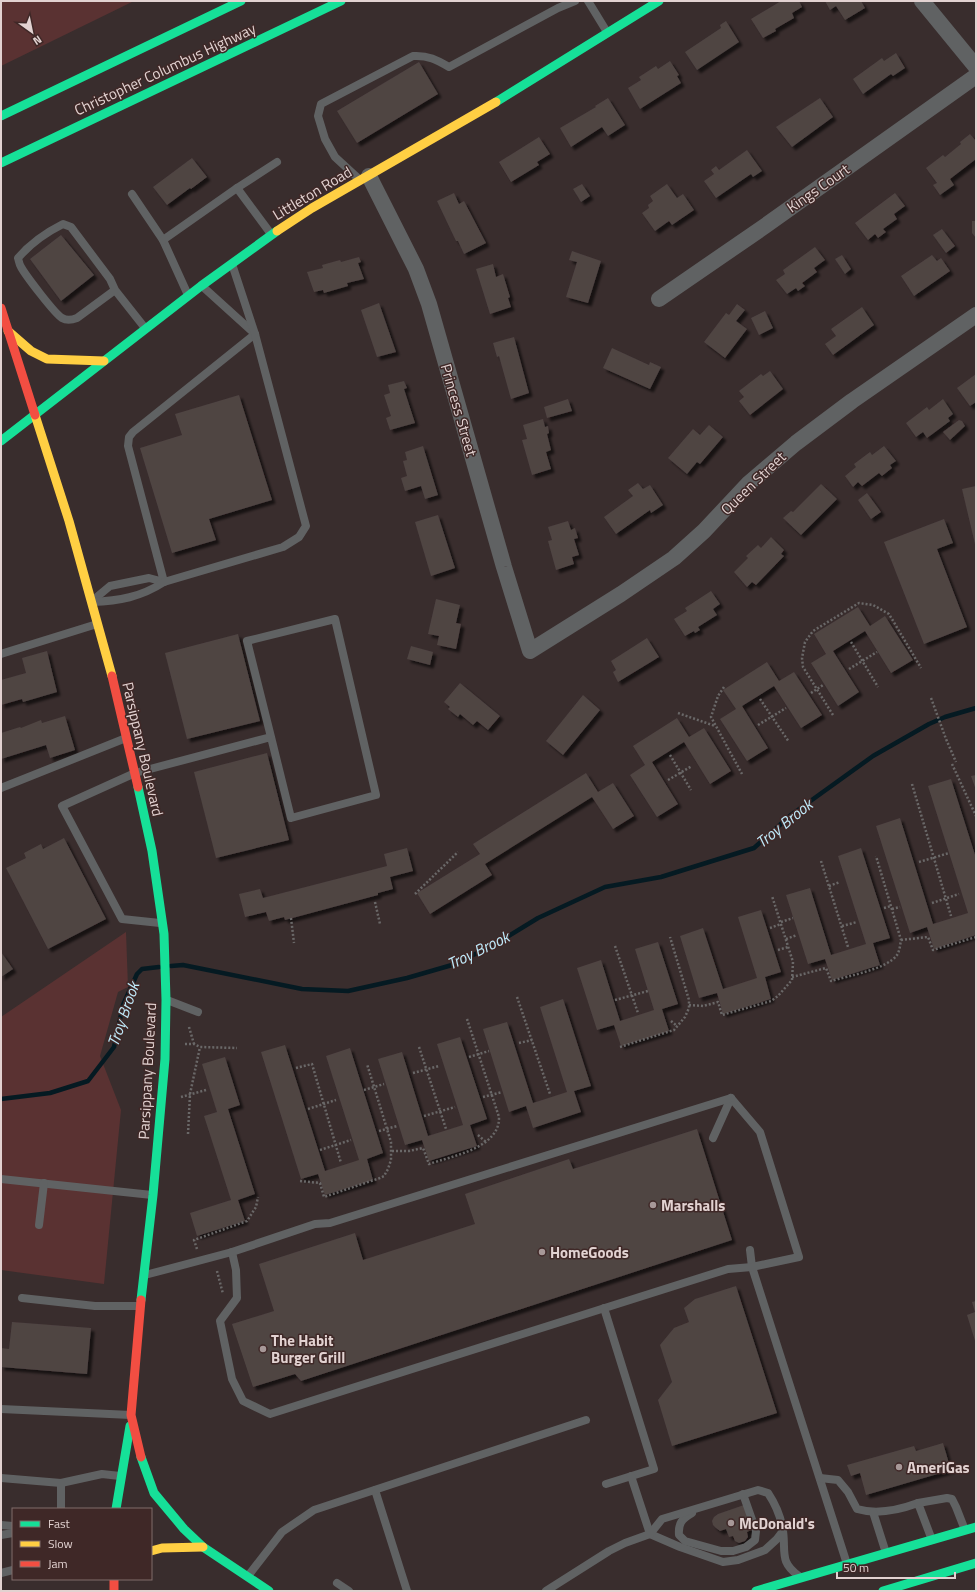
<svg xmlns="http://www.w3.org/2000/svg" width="977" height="1592" font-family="'Titillium Web',sans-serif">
  <defs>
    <filter id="shadow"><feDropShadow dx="3.5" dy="3.5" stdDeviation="1" flood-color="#0009"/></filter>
  </defs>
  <rect width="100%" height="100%" fill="#392d2d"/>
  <g fill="#5a3232">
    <polygon points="1,1 134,1 1,66"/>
    <polygon points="126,932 128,987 118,992 100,1056 121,1110 104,1284 1,1270 1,1017"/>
  </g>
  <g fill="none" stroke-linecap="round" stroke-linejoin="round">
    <g stroke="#051a22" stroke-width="4.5">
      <polyline points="171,966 183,965 302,989 348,991 407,978 452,965 492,946 538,918 605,887 661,877 754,848 791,815 873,756 929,724 945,717 976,708"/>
      <polyline points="1,1099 50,1093 88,1081 114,1047 123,1005 137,974 142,969 159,967"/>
    </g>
  </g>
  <g fill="#4f4443" filter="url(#shadow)">
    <polygon points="781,1 799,1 802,7 792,13 794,18 775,29 776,31 763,38 751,19"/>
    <polygon points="825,1 861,1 865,8 845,20 836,6 830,10"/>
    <polygon points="726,21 739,42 697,70 685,52 721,28 720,25"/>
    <polygon points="896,53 905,68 893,76 891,74 863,94 853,79 882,58 884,61"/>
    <polygon points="670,61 679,75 677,76 681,83 640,109 628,88 641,80 639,77 656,66 658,69"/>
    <polygon points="419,62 438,94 357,143 337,111"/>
    <polygon points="608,98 625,125 608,136 602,127 571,147 560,128 596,107 595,106"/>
    <polygon points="820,98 833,117 792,147 776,127"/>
    <polygon points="970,134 976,141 976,159 950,179 954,185 940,195 933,185 937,183 926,168 943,155 945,157 961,144 960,142"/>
    <polygon points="539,137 550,154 537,162 539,165 511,182 499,162"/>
    <polygon points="747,150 762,171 753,177 751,174 716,198 704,181 714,174 711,170 716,166 719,170"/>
    <polygon points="192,158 207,177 191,189 190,188 167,205 153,187"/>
    <polygon points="582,184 590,196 581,202 573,189"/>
    <polygon points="667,184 677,198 683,194 694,210 672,225 669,221 655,231 642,213 649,208 648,205 653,201 650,196"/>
    <polygon points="454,193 459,204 464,201 486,243 464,254 458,241 456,241 437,201"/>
    <polygon points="895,193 905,206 894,214 897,219 883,229 886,232 878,238 875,234 868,240 855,223"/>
    <polygon points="972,221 976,221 976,238 972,233"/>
    <polygon points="942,229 955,246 946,253 933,235"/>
    <polygon points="61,235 94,275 61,301 30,259"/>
    <polygon points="815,247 825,260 814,268 817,272 802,283 805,286 798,291 796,288 787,294 776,280 785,274 783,270"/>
    <polygon points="572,251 601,261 588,303 566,297 577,262 569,260"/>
    <polygon points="842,255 851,269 845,274 835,259"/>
    <polygon points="932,255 937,261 941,258 950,271 914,296 901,276"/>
    <polygon points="359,257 361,262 358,263 364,279 347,283 348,286 324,293 323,290 314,292 307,272 323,268 322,265 340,260 341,262"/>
    <polygon points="493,264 496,277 503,274 510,297 508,298 511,307 490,314 476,269"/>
    <polygon points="379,303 396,352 377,357 361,310"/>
    <polygon points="737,304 745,310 736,321 747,329 725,358 704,342 726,313 729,315"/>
    <polygon points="862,307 874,325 833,355 825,344 836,336 831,329"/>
    <polygon points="765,311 773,328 759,335 751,318"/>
    <polygon points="514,337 529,393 511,399 499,356 497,357 493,343"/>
    <polygon points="612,348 649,365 650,362 661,367 650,389 603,368"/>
    <polygon points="770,371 783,389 750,415 739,401 744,397 739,391 761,374 763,376"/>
    <polygon points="976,374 976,402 970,406 957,388"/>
    <polygon points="404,381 407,388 404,389 415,423 390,430 386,418 391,416 384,395 390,393 388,385"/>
    <polygon points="239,395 272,500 209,519 216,540 172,553 140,448 182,435 175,414"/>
    <polygon points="568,399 572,411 547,418 544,407"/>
    <polygon points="943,399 953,414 948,418 950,421 927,438 923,432 916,437 906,423 927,407 929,410"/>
    <polygon points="543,419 545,427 548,426 549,433 547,434 551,450 546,452 551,469 532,475 522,440 527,439 523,425"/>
    <polygon points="959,420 962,421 965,426 950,440 943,432"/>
    <polygon points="709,425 723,437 700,464 697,462 687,474 668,458 693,429 700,435"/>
    <polygon points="423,446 438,495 425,499 421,486 405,491 401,478 407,476 403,461 407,460 405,452"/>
    <polygon points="884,446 896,461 890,465 892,468 882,476 879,473 862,486 858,482 853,487 845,476 856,467 854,464 870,452 872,455"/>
    <polygon points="638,483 643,489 650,485 663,505 651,513 650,510 616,534 604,517 633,496 628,490"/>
    <polygon points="821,484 837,499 801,535 783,518 791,511 793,512"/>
    <polygon points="976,486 976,544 975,544 962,489"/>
    <polygon points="867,493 881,512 871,519 858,500"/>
    <polygon points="438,515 455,568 431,576 415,522"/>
    <polygon points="944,519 953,543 937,549 967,627 924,644 884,542"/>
    <polygon points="568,521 571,530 575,528 578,538 574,539 579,555 572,557 574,564 556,570 548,541 552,540 548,527"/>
    <polygon points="771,537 784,550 781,554 784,556 756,585 752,582 747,587 734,572 748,558 746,556 758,545 761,548"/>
    <polygon points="711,591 720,604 713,609 717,615 698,627 700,630 695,633 694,631 685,636 674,619 687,611 685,608"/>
    <polygon points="436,599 460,605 456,623 461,624 456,649 437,645 439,636 428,634"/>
    <polygon points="858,607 870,626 885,616 913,660 891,673 865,631 833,651 859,692 838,706 811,663 826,654 814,634"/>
    <polygon points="238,634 260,721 187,739 165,653"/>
    <polygon points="647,638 659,657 618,682 613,672 616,670 611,661"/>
    <polygon points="411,646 433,652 430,665 407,659"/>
    <polygon points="47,651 57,692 23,702 22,699 1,705 1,680 26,673 22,658"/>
    <polygon points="767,662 779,681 794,672 822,715 801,728 774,686 742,706 768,748 747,761 720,719 736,709 723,690"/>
    <polygon points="460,683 500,716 488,730 477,721 473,725 460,714 458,717 448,709 450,707 444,702"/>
    <polygon points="583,695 600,710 563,755 546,741"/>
    <polygon points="65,716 75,750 50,758 46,745 1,759 1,733 20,727 21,728 41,720 42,723"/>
    <polygon points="677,718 689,737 704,728 731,771 710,784 684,742 652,762 678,804 657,817 630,775 645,765 633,746"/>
    <polygon points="267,753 289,840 216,858 194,772"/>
    <polygon points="586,773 598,792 613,783 634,816 613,829 592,797 485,864 492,875 430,914 417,893 480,854 473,844"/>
    <polygon points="976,775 976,790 971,776"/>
    <polygon points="951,779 976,858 976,935 934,949 927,927 910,933 876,826 900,818 933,924 968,913 928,786"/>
    <polygon points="64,838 106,919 48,949 6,868 26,858 24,853 41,844 43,849"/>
    <polygon points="407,848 413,871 390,877 393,889 378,893 378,895 285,920 284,917 269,921 266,912 245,917 239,894 260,889 263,898 387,866 384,854"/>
    <polygon points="861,848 890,938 873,943 880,965 832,980 825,959 808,964 786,895 810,888 831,955 866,944 838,856"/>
    <polygon points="761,910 781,972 765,977 771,999 723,1014 717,993 699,998 680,936 703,928 723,989 757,978 738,917"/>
    <polygon points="658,942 678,1004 662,1009 669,1031 621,1046 614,1025 597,1030 577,968 601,960 620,1021 654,1010 635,949"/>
    <polygon points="1,952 13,969 1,977"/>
    <polygon points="563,999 591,1086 574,1091 581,1112 533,1128 526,1106 509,1112 483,1029 507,1022 533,1103 567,1092 540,1007"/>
    <polygon points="460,1037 487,1119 470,1125 477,1146 429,1161 422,1140 405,1145 378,1059 402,1052 428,1136 463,1125 437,1044"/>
    <polygon points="285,1045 325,1171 359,1160 326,1056 350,1048 383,1153 367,1159 373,1180 325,1195 318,1174 301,1179 261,1052"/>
    <polygon points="225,1057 240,1105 228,1109 255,1194 238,1200 245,1221 197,1236 190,1213 231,1200 204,1116 217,1112 202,1064"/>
    <polygon points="697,1129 732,1240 301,1381 295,1374 253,1387 232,1324 274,1311 259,1264 355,1233 363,1260 475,1224 465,1194 569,1159 573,1169"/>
    <polygon points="736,1286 777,1413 672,1446 658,1400 672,1382 660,1345 674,1328 689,1322 684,1308 695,1299"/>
    <polygon points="976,1301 976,1344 967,1315 975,1312 972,1302"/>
    <polygon points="12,1322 91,1328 87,1374 1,1367 1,1348 9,1349"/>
    <polygon points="943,1443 951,1470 866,1495 860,1473 851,1476 847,1465 914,1446 916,1451"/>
    <polygon points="744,1505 751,1530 747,1532 748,1537 745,1541 739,1543 735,1541 733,1536 729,1537 726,1529 720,1531 716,1528 713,1525 712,1521 714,1517 718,1514"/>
  </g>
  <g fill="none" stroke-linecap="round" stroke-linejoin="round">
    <g stroke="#6a6868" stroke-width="2.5" stroke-dasharray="2 2" stroke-linecap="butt">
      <polyline points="851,642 878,687"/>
      <polyline points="849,669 877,652"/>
      <polyline points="724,687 718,696 711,717 742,774"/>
      <polyline points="811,693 823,685"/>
      <polyline points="931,698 946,739 956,762"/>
      <polyline points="760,699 789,742"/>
      <polyline points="678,713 715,726"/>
      <polyline points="833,715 803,667 802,658 805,642 813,631 859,603 873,605 889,614 921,668"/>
      <polyline points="758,725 786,708"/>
      <polyline points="670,755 691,790"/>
      <polyline points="952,764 976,816"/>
      <polyline points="668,780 692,766"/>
      <polyline points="912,784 951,916"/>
      <polyline points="821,861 848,947"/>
      <polyline points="919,862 949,853"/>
      <polyline points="829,886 840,882"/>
      <polyline points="415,894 458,852"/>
      <polyline points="375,902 380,924"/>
      <polyline points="932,903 959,894"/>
      <polyline points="884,908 891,906"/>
      <polyline points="892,909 900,907"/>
      <polyline points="291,918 294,943"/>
      <polyline points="781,922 793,918"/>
      <polyline points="842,926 857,922"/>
      <polyline points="770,928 781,924"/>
      <polyline points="786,939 797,935"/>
      <polyline points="901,940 928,937 933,950 976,937"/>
      <polyline points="615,946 638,1013"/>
      <polyline points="778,950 788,947"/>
      <path d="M792 977 826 968 831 981C848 976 887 969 897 955 900 950 900 945 901 940L876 856"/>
      <polyline points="517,997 550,1094"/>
      <polyline points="615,1000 648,991"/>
      <polyline points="689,1005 703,1006 718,1002 722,1015 771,1001 778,996 792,980 793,962 772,896"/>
      <polyline points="671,1021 677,1026"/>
      <polyline points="189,1027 194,1044"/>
      <polyline points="519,1043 532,1040"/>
      <polyline points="185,1044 194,1044 200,1047 237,1048"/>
      <polyline points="419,1047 446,1129"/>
      <polyline points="620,1047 674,1030 685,1017 689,1008 689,1000 670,937"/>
      <polyline points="469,1057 489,1051"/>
      <polyline points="296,1068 312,1064 341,1163"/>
      <polyline points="413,1073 439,1066"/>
      <polyline points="364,1090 384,1084"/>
      <polyline points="181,1097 206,1090"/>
      <polyline points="483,1097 502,1092"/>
      <polyline points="308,1109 336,1100"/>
      <polyline points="424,1116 455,1107"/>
      <polyline points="379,1131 397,1126"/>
      <polyline points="188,1134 190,1094 200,1047"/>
      <polyline points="478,1135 486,1142"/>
      <polyline points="320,1150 351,1140"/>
      <path d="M392 1151H409L423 1148 429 1164C452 1156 500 1148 499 1117L467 1019"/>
      <polyline points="300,1181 320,1183 324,1197 380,1178 384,1176 388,1169 391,1160 391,1142 367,1064"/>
      <polyline points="197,1249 194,1240 247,1221 256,1207 258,1197"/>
      <polyline points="217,1271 223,1294"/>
    </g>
    <g stroke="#606263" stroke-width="8">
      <polyline points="588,1 607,32"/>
      <path d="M360 180 335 157 325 139 318 116 321 104 413 56C428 55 437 60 449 67L558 8 575 1"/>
      <polyline points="237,188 271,234"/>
      <polyline points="132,194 163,240 188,295"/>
      <polyline points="163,240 237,188 277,162"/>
      <polyline points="202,286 254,333"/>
      <path d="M115 290 77 318C72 320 67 321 62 318 55 314 26 276 21 267 19 264 19 261 18 258 30 244 47 232 63 224L71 227 110 279 115 290 145 328"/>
      <polyline points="92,601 110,586 149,578 164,582 128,446 129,437 133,432 255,334"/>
      <path d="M92 602C119 601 141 597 164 582L283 547 299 537 306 526 255 334 232 264"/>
      <polyline points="1,654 97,624"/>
      <polyline points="1,788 126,738"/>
      <polyline points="160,923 122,919 62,806 135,773 271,737 291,818 376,795 335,619 247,641 271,737"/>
      <polyline points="167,1000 198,1012"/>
      <polyline points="713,1138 731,1098"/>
      <polyline points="1,1179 152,1195"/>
      <polyline points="39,1225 44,1183"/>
      <polyline points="750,1250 752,1267 847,1564"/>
      <polyline points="232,1252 236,1270 237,1298 220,1321 232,1379 243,1401 270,1414 728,1269 752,1267 799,1257 760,1132 731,1098"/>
      <polyline points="145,1275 232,1252 315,1224 330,1223 731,1098"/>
      <polyline points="22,1298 95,1306 140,1306"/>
      <polyline points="604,1308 654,1469 606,1484"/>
      <polyline points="1,1409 131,1415"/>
      <polyline points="631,1476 650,1534 680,1547 723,1562 738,1560 765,1550 777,1539 783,1531"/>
      <polyline points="1,1478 61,1483 102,1474 120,1476"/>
      <path d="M820 1478 838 1480 848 1492 857 1509C877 1515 899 1510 918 1503L932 1540"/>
      <polyline points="61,1483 61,1509"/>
      <polyline points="375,1490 407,1591"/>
      <polyline points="918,1503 947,1498 952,1499 956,1507 965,1530"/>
      <polyline points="873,1512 886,1553"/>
      <path d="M692 1513C682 1519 678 1523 679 1535L685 1541 721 1551H733L746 1547 755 1540 756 1531 743 1494"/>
      <polyline points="1,1525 13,1526"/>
      <polyline points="1,1535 13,1533"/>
      <polyline points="1,1573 13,1570"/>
      <polyline points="248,1576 282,1532 314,1510 586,1420"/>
      <polyline points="337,1583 349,1591"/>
      <path d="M546 1591 609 1551 625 1543 650 1534 662 1519 758 1490 768 1493C776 1505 781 1517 783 1531 786 1552 779 1562 799 1576"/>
    </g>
    <g stroke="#606263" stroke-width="16">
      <polyline points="922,1 976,67"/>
      <polyline points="369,176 416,269 429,304 504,567 530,651 621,594 674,558 704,531 749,483 796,443 852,401 976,315"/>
      <polyline points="659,299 765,226 976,76"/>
    </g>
    <g stroke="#16e098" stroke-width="9">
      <polyline points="496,102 659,1"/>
      <polyline points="1,116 241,1"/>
      <polyline points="1,163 341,1"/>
      <polyline points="1,441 201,286 277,231"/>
      <polyline points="138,787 152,851 164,934 166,1000 165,1059 153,1195 141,1300"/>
      <polyline points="141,1457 154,1493 184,1529 203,1547 269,1591"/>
      <polyline points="116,1509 130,1426"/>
      <polyline points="756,1591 976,1527"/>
      <polyline points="883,1591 976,1563"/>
    </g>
    <g stroke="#ffcf43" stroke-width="9">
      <polyline points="277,231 312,208 496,102"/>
      <polyline points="8,331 31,351 47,359 104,361"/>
      <polyline points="35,415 69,521 112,676"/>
      <polyline points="151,1551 162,1548 203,1547"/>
    </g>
    <g stroke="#f24e42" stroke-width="9">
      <polyline points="1,308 35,415"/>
      <polyline points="112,676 138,787"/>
      <polyline points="141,1457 131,1415 141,1300"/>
      <polyline points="114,1579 114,1591"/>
    </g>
  </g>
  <g fill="#a79898" stroke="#3f2827" stroke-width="1.5">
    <circle cx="653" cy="1205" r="4"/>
    <circle cx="542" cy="1252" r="4"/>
    <circle cx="263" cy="1349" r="4"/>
    <circle cx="899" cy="1467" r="4"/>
    <circle cx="731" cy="1523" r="4"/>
  </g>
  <g text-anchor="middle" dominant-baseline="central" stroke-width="3" stroke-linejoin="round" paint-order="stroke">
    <g font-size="15" fill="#e2d2d1" stroke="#3f2827">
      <text transform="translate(165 69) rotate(-25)">Christopher Columbus Highway</text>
      <text transform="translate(818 188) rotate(-35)">Kings Court</text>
      <text transform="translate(312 193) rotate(-31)">Littleton Road</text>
      <text transform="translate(459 410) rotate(74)">Princess Street</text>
      <text transform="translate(753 483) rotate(-44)">Queen Street</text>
      <text transform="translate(143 749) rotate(77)">Parsippany Boulevard</text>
      <text transform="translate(147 1071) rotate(-87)">Parsippany Boulevard</text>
    </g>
    <g font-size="15" font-weight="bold" fill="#e2d2d1" stroke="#3f2827" text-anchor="start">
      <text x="661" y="1205">Marshalls</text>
      <text x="550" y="1252">HomeGoods</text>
      <text x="271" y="1340">The Habit<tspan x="271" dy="17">Burger Grill</tspan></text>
      <text x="907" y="1467">AmeriGas</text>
      <text x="739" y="1523">McDonald's</text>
    </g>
    <g font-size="16" font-style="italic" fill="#beeafa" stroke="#3f2827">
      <text transform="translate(784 823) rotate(-39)">Troy Brook</text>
      <text transform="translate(478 950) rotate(-26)">Troy Brook</text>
      <text transform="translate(123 1014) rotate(-71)">Troy Brook</text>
    </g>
  </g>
  <rect width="977" height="1592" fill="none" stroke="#e2d2d1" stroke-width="4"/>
  <rect x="12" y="1508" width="140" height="72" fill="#3f2827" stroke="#806c6b"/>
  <rect x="20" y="1521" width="20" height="6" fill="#16e098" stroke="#806c6b"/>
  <text x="48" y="1528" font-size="12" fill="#e2d2d1">Fast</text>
  <rect x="20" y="1541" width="20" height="6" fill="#ffcf43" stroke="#806c6b"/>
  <text x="48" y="1548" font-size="12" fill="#e2d2d1">Slow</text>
  <rect x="20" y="1561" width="20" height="6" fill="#f24e42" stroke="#806c6b"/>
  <text x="48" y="1568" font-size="12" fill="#e2d2d1">Jam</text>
  <g transform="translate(32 32) rotate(147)" stroke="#3f2827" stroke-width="3" paint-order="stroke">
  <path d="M0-3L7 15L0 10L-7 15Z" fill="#e2d2d1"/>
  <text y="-6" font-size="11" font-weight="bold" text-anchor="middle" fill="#e2d2d1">N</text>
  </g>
  <path d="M837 1572v6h118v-6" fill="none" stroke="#e2d2d1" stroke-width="2"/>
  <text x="843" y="1572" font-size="12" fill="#e2d2d1" stroke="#3f2827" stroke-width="3" paint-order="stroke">50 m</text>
</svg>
